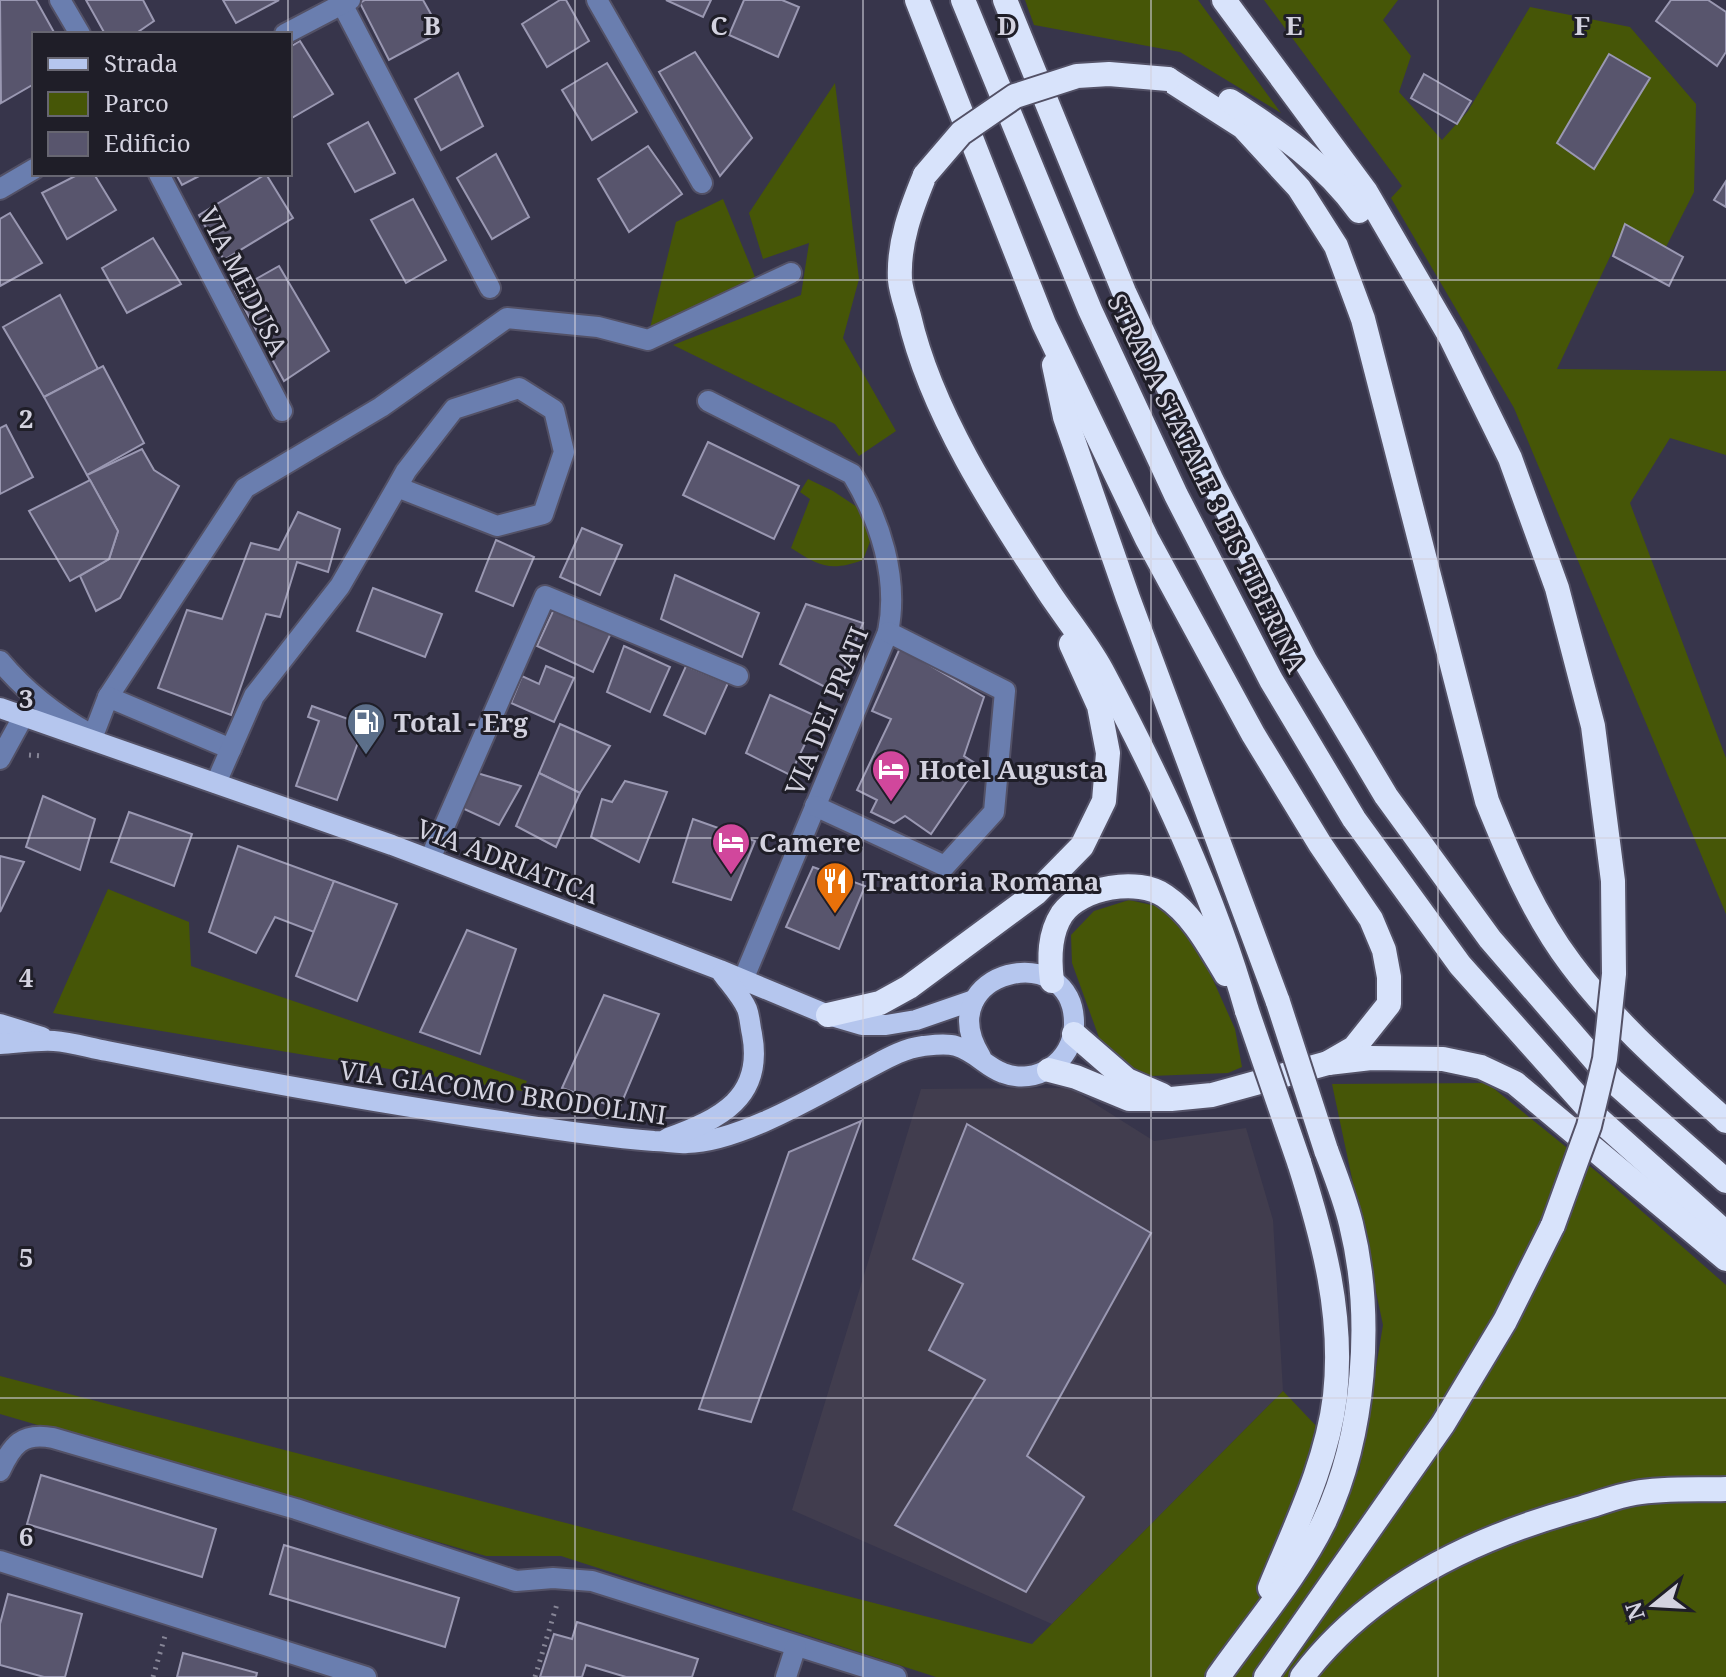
<svg xmlns="http://www.w3.org/2000/svg" width="1726" height="1677" font-family="'Noto Serif',serif">
  <rect width="100%" height="100%" fill="#37354b"/>
  <polygon fill="#413d4e" points="1070,1088 1154,1141 1246,1128 1273,1220 1283,1391 1052,1624 792,1510 921,1089"/>
  <g fill="#465607">
    <polygon points="1025,0 1198,0 1281,113 1180,52 1034,25"/>
    <polygon points="1264,0 1398,0 1383,20 1411,56 1399,92 1442,140 1468,111 1530,7 1630,27 1696,104 1694,192 1666,247 1625,225 1557,369 1726,371 1726,455 1670,438 1630,503 1726,758 1726,914 1514,408 1391,198 1402,186"/>
    <polygon points="835,83 859,279 843,338 896,431 859,456 835,424 673,345 801,295 809,243 763,259 749,213"/>
    <polygon points="723,199 755,277 650,328 676,222"/>
    <path d="M808 479 833 491 863 511 871 539 863 560C830 572 819 566 791 548L810 499 800 492Z"/>
    <polygon points="108,889 189,922 191,966 527,1081 522,1091 53,1013"/>
    <polygon points="1129,900 1161,907 1193,935 1235,1029 1242,1067 1228,1073 1151,1076 1105,1054 1072,963 1071,935 1094,911"/>
    <polygon points="1487,1083 1597,1172 1726,1285 1726,1677 936,1677 561,1556 486,1556 0,1414 0,1376 1032,1644 1283,1391 1359,1471 1383,1325 1332,1084"/>
  </g>
  <g fill="#58556d" stroke="#9a98b2" stroke-width="2">
    <polygon points="0,0 36,0 55,34 34,34 34,84 1,103"/>
    <polygon points="86,0 143,0 154,21 135,34 105,34"/>
    <polygon points="223,0 279,0 236,23"/>
    <polygon points="365,0 423,0 441,32 389,60 360,3"/>
    <polygon points="560,0 566,0 589,41 547,67 522,24"/>
    <polygon points="666,0 711,0 703,17"/>
    <polygon points="744,0 782,0 799,7 778,57 729,35"/>
    <polygon points="1671,0 1708,0 1726,12 1726,52 1717,66 1656,21"/>
    <polygon points="300,41 333,94 290,119 290,47"/>
    <polygon points="695,52 752,138 720,176 659,72"/>
    <polygon points="1609,54 1650,78 1594,169 1557,143"/>
    <polygon points="607,63 637,112 592,140 562,90"/>
    <polygon points="458,73 483,126 441,150 415,99"/>
    <polygon points="1424,74 1471,101 1457,124 1411,98"/>
    <polygon points="368,122 395,173 355,192 328,144"/>
    <polygon points="648,146 682,194 629,232 598,179"/>
    <polygon points="496,154 529,217 492,239 457,178"/>
    <polygon points="79,174 94,174 116,210 67,239 42,193"/>
    <polygon points="176,174 203,174 182,185"/>
    <polygon points="266,174 293,218 224,260 199,215"/>
    <polygon points="1726,181 1726,207 1714,200"/>
    <polygon points="413,199 446,260 406,283 371,220"/>
    <polygon points="10,213 42,263 0,286 0,219"/>
    <polygon points="1625,224 1683,257 1669,286 1613,256"/>
    <polygon points="153,238 181,284 127,313 102,268"/>
    <polygon points="279,266 329,351 284,381 235,291"/>
    <polygon points="60,295 98,369 44,397 3,327"/>
    <polygon points="103,366 144,443 87,475 44,397"/>
    <polygon points="6,425 33,477 0,494 0,428"/>
    <polygon points="708,442 799,486 774,539 683,495"/>
    <polygon points="142,449 154,470 179,486 120,598 96,611 80,576 109,559 118,531 87,475"/>
    <polygon points="90,480 118,531 109,559 70,581 29,511"/>
    <polygon points="298,512 340,529 328,572 297,562 280,617 266,614 231,715 158,688 187,610 222,619 251,543 279,550"/>
    <polygon points="582,528 622,545 600,595 560,577"/>
    <polygon points="496,540 534,557 513,606 476,591"/>
    <polygon points="675,575 759,613 742,657 661,619"/>
    <polygon points="373,588 442,614 425,657 357,631"/>
    <polygon points="806,604 863,623 835,692 780,664"/>
    <polygon points="555,607 611,633 593,672 537,646"/>
    <polygon points="624,646 670,667 650,712 607,692"/>
    <polygon points="900,648 984,697 964,756 978,765 931,834 905,816 894,823 871,812 877,800 857,790 891,719 872,711"/>
    <polygon points="546,666 574,678 554,722 511,703 522,676 539,684"/>
    <polygon points="686,666 728,683 705,734 664,715"/>
    <polygon points="770,695 818,717 790,775 746,753"/>
    <polygon points="312,706 376,729 371,742 360,737 337,800 296,786 319,721 308,717"/>
    <polygon points="560,724 610,746 580,793 539,773"/>
    <polygon points="477,773 521,786 499,825 462,808"/>
    <polygon points="539,773 580,793 556,847 516,826"/>
    <polygon points="625,781 667,792 639,862 591,837 602,799 612,802"/>
    <polygon points="43,796 95,819 80,870 26,847"/>
    <polygon points="129,812 192,834 174,886 111,862"/>
    <polygon points="693,819 755,841 731,900 673,882"/>
    <polygon points="238,846 334,881 314,932 275,917 256,953 209,932"/>
    <polygon points="0,856 24,862 0,912"/>
    <polygon points="813,867 865,886 839,949 786,927"/>
    <polygon points="334,881 397,904 357,1001 296,976"/>
    <polygon points="467,930 516,949 480,1054 420,1032"/>
    <polygon points="604,995 659,1014 619,1109 562,1088"/>
    <polygon points="861,1121 751,1422 699,1409 789,1152"/>
    <polygon points="967,1124 1151,1233 1027,1456 1084,1497 1026,1592 895,1525 985,1380 929,1350 963,1284 913,1259"/>
    <polygon points="41,1475 216,1529 202,1577 27,1524"/>
    <polygon points="284,1545 459,1598 445,1647 270,1594"/>
    <polygon points="8,1594 82,1614 65,1677 44,1677 0,1665 0,1624"/>
    <polygon points="577,1622 698,1659 692,1677 626,1677 586,1665 582,1677 540,1677 554,1634 572,1639"/>
    <polygon points="183,1653 257,1673 256,1677 177,1677"/>
  </g>
  <g fill="none" stroke-linecap="round" stroke-linejoin="round">
    <g stroke="#535166" stroke-width="24">
      <g id="minor">
        <polyline points="60,0 80,34"/>
        <polyline points="340,0 490,288"/>
        <polyline points="597,0 702,183"/>
        <polyline points="285,34 350,0"/>
        <polyline points="159,174 282,411"/>
        <polyline points="0,189 34,169"/>
        <path d="M708 401 852 474C880 520 899 578 888 632L743 980"/>
        <path d="M0 661C25 691 55 715 90 734"/>
        <polyline points="108,697 245,488 381,407 507,318 598,327 648,340 791,273"/>
        <polyline points="93,736 108,697 231,749"/>
        <polyline points="0,759 23,717"/>
        <polyline points="216,783 254,696 340,586 397,487 406,471 454,409 519,388 554,410 564,452 543,514 497,526 397,487"/>
        <polyline points="815,806 945,866 994,812 1005,691 888,632"/>
        <polyline points="430,859 545,596 738,676"/>
        <path d="M0 1471C12 1445 22 1432 53 1438L296 1509 516 1581 553 1578 592 1581 896 1677"/>
        <polyline points="0,1561 366,1677"/>
        <polyline points="786,1677 796,1646"/>
      </g>
    </g>
    <g stroke="#535166" stroke-width="24">
      <g id="major">
        <polyline points="0,708 392,845 720,970 828,1015 862,1025 886,1025 916,1020 974,1000"/>
        <polyline points="0,1024 42,1037"/>
        <path d="M0 1044C18 1043 36 1040 54 1041 71 1042 90 1048 107 1051 142 1058 178 1065 213 1072 311 1091 408 1107 506 1122 556 1130 604 1137 654 1141 665 1141 676 1144 687 1143 739 1142 816 1096 861 1072 881 1062 900 1049 923 1046 933 1045 946 1043 956 1046 976 1052 986 1067 1003 1073 1036 1086 1073 1062 1074 1025 1076 936 927 970 981 1057"/>
        <path d="M668 1138C720 1119 764 1098 752 1034 750 1026 750 1017 747 1009 742 997 730 984 722 973"/>
      </g>
    </g>
    <g stroke="#535166" stroke-width="28">
      <g id="highway">
        <polyline points="917,0 1044,324 1147,539 1253,734 1320,844 1371,919 1384,950 1389,977 1389,1004 1354,1048 1328,1063"/>
        <polyline points="963,0 1090,310 1176,495 1271,680 1354,819 1460,965 1593,1114 1726,1233"/>
        <polyline points="1005,0 1124,292 1212,481 1306,662 1386,796 1490,939 1613,1081 1726,1181"/>
        <polyline points="1224,0 1366,192 1451,338 1510,458 1557,588 1593,726 1613,881 1614,974"/>
        <path d="M1168 79 1243 127 1299 188 1336 246 1363 319 1487 801C1510 858 1534 915 1571 964 1615 1023 1672 1072 1726 1121"/>
        <path d="M1230 101C1279 132 1325 164 1359 211"/>
        <path d="M925 175C911 209 898 243 900 280 901 292 906 305 909 316 931 412 994 509 1048 591 1065 617 1087 643 1102 671 1160 780 1213 892 1247 1011"/>
        <polyline points="1054,365 1065,417 1128,598 1278,1002"/>
        <path d="M1052 981C1049 958 1049 934 1062 914 1081 887 1138 877 1165 896 1193 915 1209 946 1226 974"/>
        <polyline points="828,1015 880,1003 909,987 1036,893 1082,846 1104,801 1108,753 1099,706 1071,644"/>
        <polyline points="1074,1034 1127,1080 1162,1095"/>
        <polyline points="1049,1070 1076,1077 1129,1099 1171,1099 1212,1095 1328,1063 1371,1058 1443,1059 1481,1067 1515,1083 1726,1259"/>
        <path d="M1270 1588C1295 1527 1327 1463 1335 1396 1344 1315 1323 1238 1299 1162"/>
        <path d="M1218 1677C1253 1627 1297 1577 1324 1522 1365 1435 1374 1317 1351 1224 1345 1199 1335 1174 1326 1150"/>
        <polyline points="1266,1677 1443,1424 1505,1321 1553,1225"/>
        <path d="M1302 1677C1370 1587 1475 1537 1582 1508 1600 1503 1617 1496 1635 1493 1664 1488 1696 1490 1726 1489"/>
      </g>
    </g>
    <g stroke="#878697" stroke-width="5" stroke-dasharray="2 6" stroke-linecap="butt">
      <polyline points="29,755 43,756"/>
      <polyline points="153,1677 165,1636"/>
      <polyline points="535,1677 557,1604 554,1603"/>
    </g>
    <use href="#minor" stroke="#6a7eaf" stroke-width="20"/>
    <use href="#major" stroke="#b5c6ee" stroke-width="20"/>
    <use href="#highway" stroke="#d8e3fb" stroke-width="24"/>
    <g stroke="#535166" stroke-width="28" stroke-linecap="butt">
      <g id="highway-bridge">
        <polyline points="925,175 961,133 1015,96 1077,76 1109,74 1168,79"/>
        <polyline points="1278,1002 1326,1150"/>
        <polyline points="1247,1011 1299,1162"/>
        <polyline points="1553,1225 1589,1126 1605,1059 1614,974"/>
      </g>
    </g>
    <use href="#highway-bridge" stroke="#d8e3fb" stroke-width="24"/>
  </g>
  <path fill="none" stroke="#d3d2df" stroke-width="2" stroke-opacity="0.55" d="M288 0V34M575 0V1677M863 0V1677M1151 0V1677M1438 0V1677M288 174V1677M0 280H1726M0 559H1726M0 838H1726M0 1118H1726M0 1398H1726"/>
  <defs>
    <g id="fuel-pin" transform="scale(2)"><path d="M0 17L-7.5 6A9.5 9.5 0 1 1 7.5 6Z" fill="#5c6f8a" stroke="#1f1e28"/><path d="M-5.5-6h7V0h2V4h1.3V-2.5L3-4.5l.8-.8L6-3V5H2.5V1h-1V6h-7ZM-4.2-4.7v3.2H.2V-4.7Z" fill="#fff"/></g>
    <g id="hotel-pin" transform="scale(2)"><path d="M0 17L-7.5 6A9.5 9.5 0 1 1 7.5 6Z" fill="#d1479c" stroke="#1f1e28"/><path d="M-6-4.5h1.5V1H6V5H4.5V3h-9V5H-6ZM-4 0a1.8 1.8 0 1 1 3.6 0ZM.5 0V-2.5h3Q6-2.5 6 0Z" fill="#fff"/></g>
    <g id="restaurant-pin" transform="scale(2)"><path d="M0 17L-7.5 6A9.5 9.5 0 1 1 7.5 6Z" fill="#e8710a" stroke="#1f1e28"/><path d="M-5-6h1v4h1v-4h1v4h1v-4h1v5L-1.5 .5V6h-2V.5L-5-1ZM5-6V6H3V1.5H1.5Q1.5-4 5-6Z" fill="#fff"/></g>
  </defs>
  <g fill-rule="evenodd">
    <use href="#fuel-pin" x="366" y="722"/>
    <use href="#hotel-pin" x="891" y="769"/>
    <use href="#hotel-pin" x="731" y="842"/>
    <use href="#restaurant-pin" x="835" y="881"/>
  </g>
  <g text-anchor="middle" dominant-baseline="central" stroke-width="6" stroke-linejoin="round" paint-order="stroke">
    <g font-size="26" fill="#d3d2df" stroke="#1f1e28">
      <text transform="translate(244 281) rotate(63)">VIA MEDUSA</text>
      <text transform="translate(1207 483) rotate(64)">STRADA STATALE 3 BIS TIBERINA</text>
      <text transform="translate(826 711) rotate(-68)">VIA DEI PRATI</text>
      <text transform="translate(508 861) rotate(21)">VIA ADRIATICA</text>
      <text transform="translate(503 1092) rotate(8)">VIA GIACOMO BRODOLINI</text>
    </g>
    <g font-size="26" font-weight="bold" fill="#d3d2df" stroke="#1f1e28" text-anchor="start">
      <text x="394" y="722">Total - Erg</text>
      <text x="919" y="769">Hotel Augusta</text>
      <text x="759" y="842">Camere</text>
      <text x="863" y="881">Trattoria Romana</text>
    </g>
  </g>
  <g font-size="26" text-anchor="middle" font-weight="bold" fill="#d3d2df" stroke="#1f1e28" stroke-width="6" stroke-linejoin="round" paint-order="stroke">
    <text x="432" y="35">B</text>
    <text x="719" y="35">C</text>
    <text x="1007" y="35">D</text>
    <text x="1294" y="35">E</text>
    <text x="1582" y="35">F</text>
    <text x="26" y="428">2</text>
    <text x="26" y="708">3</text>
    <text x="26" y="987">4</text>
    <text x="26" y="1267">5</text>
    <text x="26" y="1546">6</text>
  </g>
  <rect x="32" y="32" width="260" height="144" fill="#1f1e28" stroke="#676671" stroke-width="2"/>
  <rect x="48" y="58" width="40" height="12" fill="#b5c6ee" stroke="#676671" stroke-width="2"/>
  <text x="104" y="72" font-size="24" fill="#d3d2df">Strada</text>
  <rect x="48" y="92" width="40" height="24" fill="#465607" stroke="#676671" stroke-width="2"/>
  <text x="104" y="112" font-size="24" fill="#d3d2df">Parco</text>
  <rect x="48" y="132" width="40" height="24" fill="#58556d" stroke="#676671" stroke-width="2"/>
  <text x="104" y="152" font-size="24" fill="#d3d2df">Edificio</text>
  <g transform="translate(1654 1605) rotate(252)" stroke="#1f1e28" stroke-width="6" paint-order="stroke">
  <path d="M0-6L14 30L0 20L-14 30Z" fill="#d3d2df"/>
  <text y="-12" font-size="22" font-weight="bold" text-anchor="middle" fill="#d3d2df">N</text>
  </g>
</svg>
